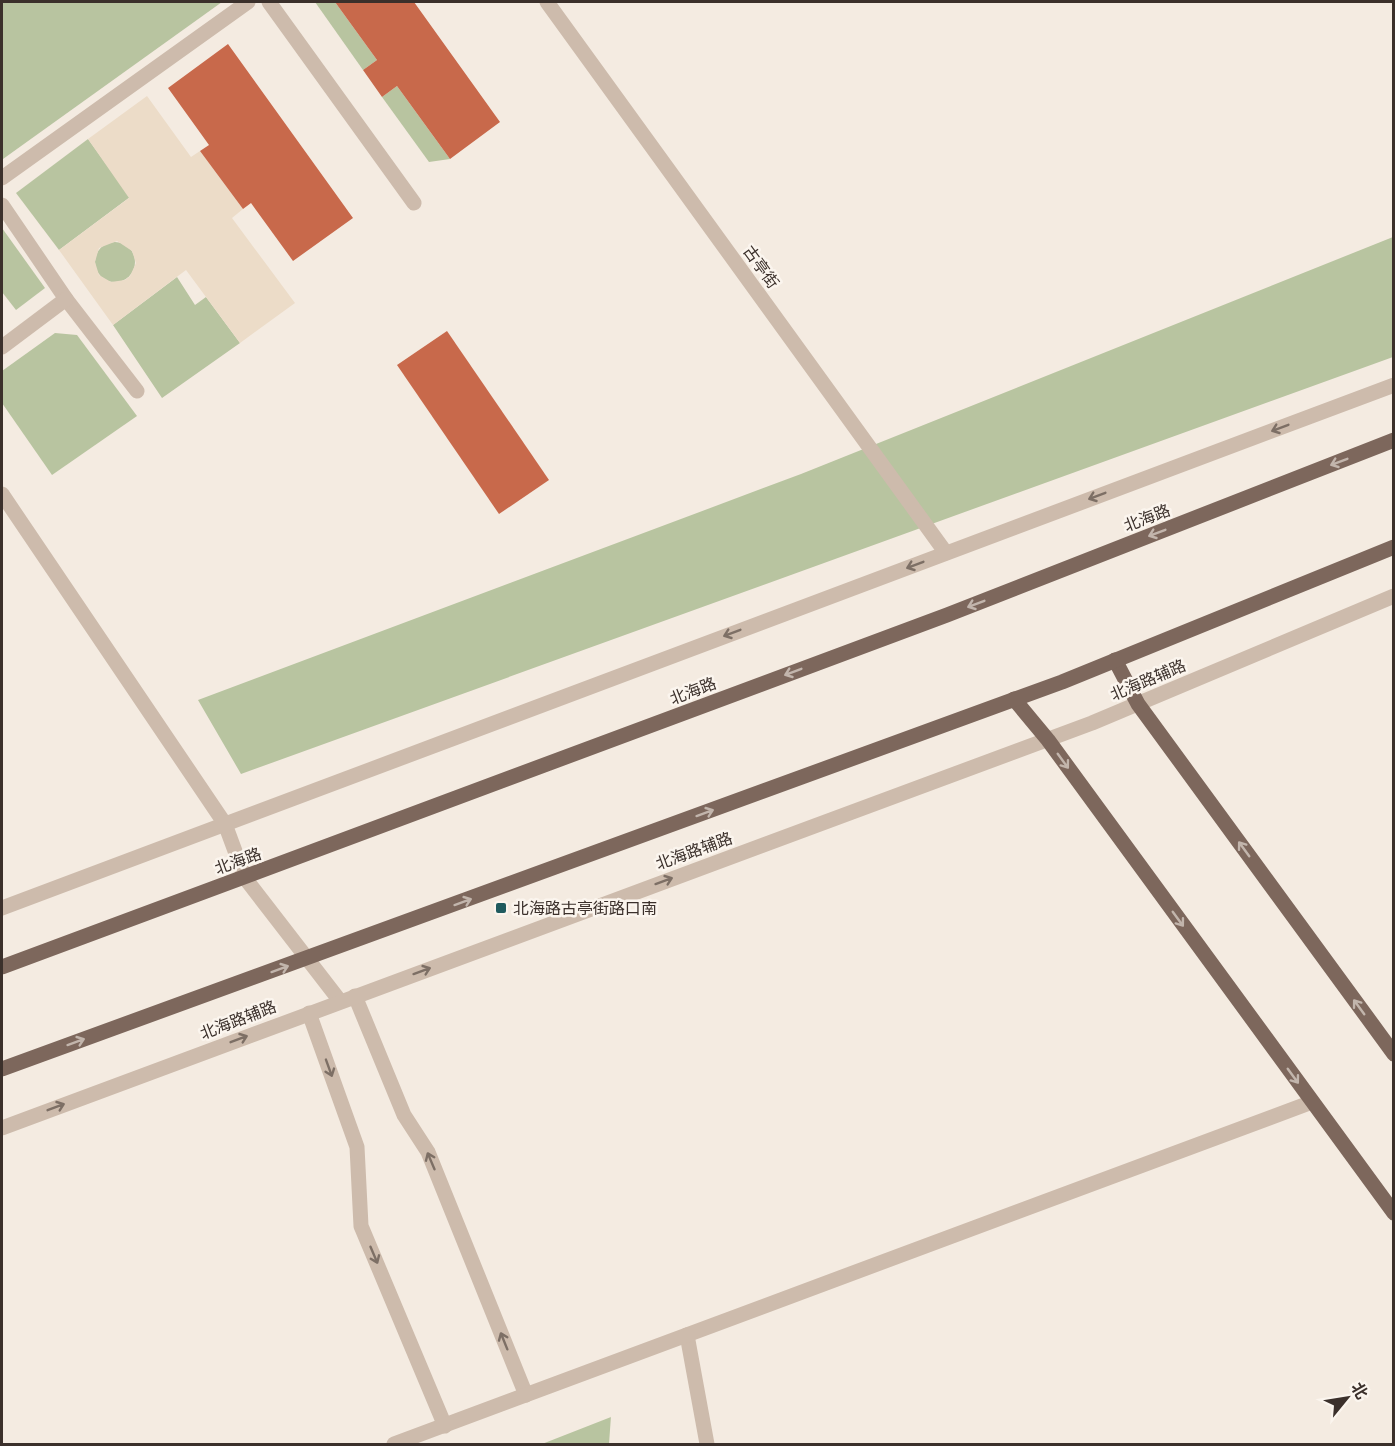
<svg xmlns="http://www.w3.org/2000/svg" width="1395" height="1446" font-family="Arial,'Noto Sans SC',sans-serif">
  <rect width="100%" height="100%" fill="#f4ebe1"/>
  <g fill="#b8c4a0">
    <polygon points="2,2 222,2 3,159"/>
    <polygon points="315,2 335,2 377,60 363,70"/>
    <polygon points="397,86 450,159 429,162 382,97"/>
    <polygon points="88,139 130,197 59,250 16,193"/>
    <polygon points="2,228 45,288 16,310 2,292"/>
    <polygon points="1393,237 1393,357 241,774 198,700 801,474"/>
    <circle cx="115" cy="262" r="20"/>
    <polygon points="177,277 195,305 206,297 240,343 162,398 113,325"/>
    <polygon points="55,333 77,335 137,416 52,475 2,403 2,371"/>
    <polygon points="611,1416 609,1444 542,1444 611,1417"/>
  </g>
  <path fill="#ecdcc8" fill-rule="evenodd" d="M147 96 191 157 200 151 243 209 232 218 295 303 240 343 186 270 113 325 59 250 129 198 88 139ZM117 241 132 251 136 263 130 276 125 280 111 282 99 275 95 262 99 248Z"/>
  <g fill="#c8694b">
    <polygon points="335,2 414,2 500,122 450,159 397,86 382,97 363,70 377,60"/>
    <polygon points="228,44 353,218 293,261 251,203 243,209 200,151 209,145 168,88"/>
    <polygon points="447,331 549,480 499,514 397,365"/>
  </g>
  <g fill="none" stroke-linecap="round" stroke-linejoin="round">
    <g stroke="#cdbbac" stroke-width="15">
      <polyline points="269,2 414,203"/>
      <polyline points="547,2 946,553"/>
      <polyline points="2,178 248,2"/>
      <polyline points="2,205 66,299 137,391"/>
      <polyline points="2,347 66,299"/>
      <polyline points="2,494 225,824 245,878 340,1001"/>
      <polyline points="2,908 1394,385"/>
      <polyline points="355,996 404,1115 428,1152 526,1395"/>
      <polyline points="309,1013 357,1147 361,1226 445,1426"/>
      <polyline points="2,1128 1092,723 1394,596"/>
      <polyline points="687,1335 707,1444"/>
      <polyline points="394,1444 1312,1102"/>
    </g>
    <g stroke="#7d675c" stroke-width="15">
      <polyline points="1115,660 1138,704 1394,1054"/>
      <polyline points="1014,699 1048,740 1394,1213"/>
      <polyline points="2,967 947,615 1394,440"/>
      <polyline points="2,1069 1062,682 1394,547"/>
    </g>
  </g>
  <defs><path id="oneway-shaft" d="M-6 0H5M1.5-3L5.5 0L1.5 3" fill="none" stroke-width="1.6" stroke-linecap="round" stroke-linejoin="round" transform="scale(1.5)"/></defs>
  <g stroke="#7d6f65">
    <use href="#oneway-shaft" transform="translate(1280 428) rotate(159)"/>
    <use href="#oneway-shaft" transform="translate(1097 496) rotate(159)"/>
    <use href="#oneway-shaft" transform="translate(915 565) rotate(159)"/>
    <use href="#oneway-shaft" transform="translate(732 633) rotate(159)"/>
    <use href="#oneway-shaft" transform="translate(664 881) rotate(-20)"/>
    <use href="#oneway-shaft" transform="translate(422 971) rotate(-20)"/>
    <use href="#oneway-shaft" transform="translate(239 1039) rotate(-21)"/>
    <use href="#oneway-shaft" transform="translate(329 1068) rotate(70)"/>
    <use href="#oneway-shaft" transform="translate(56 1107) rotate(-21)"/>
    <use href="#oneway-shaft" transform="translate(431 1161) rotate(-113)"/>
    <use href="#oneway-shaft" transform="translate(374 1255) rotate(67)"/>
    <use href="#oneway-shaft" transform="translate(504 1341) rotate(-112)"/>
  </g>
  <g stroke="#c2b5ac">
    <use href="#oneway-shaft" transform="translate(1339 462) rotate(159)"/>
    <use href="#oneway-shaft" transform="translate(1157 533) rotate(159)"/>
    <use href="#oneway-shaft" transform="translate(976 604) rotate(159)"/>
    <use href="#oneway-shaft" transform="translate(793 672) rotate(159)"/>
    <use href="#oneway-shaft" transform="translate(1063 761) rotate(54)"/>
    <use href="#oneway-shaft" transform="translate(705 813) rotate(-20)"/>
    <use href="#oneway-shaft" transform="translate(1244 849) rotate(-126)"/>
    <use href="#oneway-shaft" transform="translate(463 902) rotate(-20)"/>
    <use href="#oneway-shaft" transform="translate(1178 919) rotate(54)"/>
    <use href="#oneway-shaft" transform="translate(280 969) rotate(-20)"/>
    <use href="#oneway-shaft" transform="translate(1359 1007) rotate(-126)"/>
    <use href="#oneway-shaft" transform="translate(76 1042) rotate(-20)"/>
    <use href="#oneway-shaft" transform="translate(1293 1076) rotate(54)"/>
  </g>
  <rect fill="#1f5a5e" stroke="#fbf5ee" stroke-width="2" x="495" y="902" width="12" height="12" rx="3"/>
  <g text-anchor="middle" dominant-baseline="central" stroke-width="5" stroke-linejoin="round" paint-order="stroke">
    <g font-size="16" fill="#3b302b" stroke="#fbf5ee">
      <text transform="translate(761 267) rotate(54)">古亭街</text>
      <text transform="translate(1147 518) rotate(-21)">北海路</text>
      <text transform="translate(1148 680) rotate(-23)">北海路辅路</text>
      <text transform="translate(693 691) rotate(-21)">北海路</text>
      <text transform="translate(694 851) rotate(-20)">北海路辅路</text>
      <text transform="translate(238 861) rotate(-20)">北海路</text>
      <text transform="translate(238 1020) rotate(-21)">北海路辅路</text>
    </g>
    <g font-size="16" fill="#3b302b" stroke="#fbf5ee" text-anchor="start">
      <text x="513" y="908">北海路古亭街路口南</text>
    </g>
  </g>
  <rect width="1395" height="1446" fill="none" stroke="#3b302b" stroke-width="6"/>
  <g transform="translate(1347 1398) rotate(60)" stroke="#fbf5ee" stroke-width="4.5" paint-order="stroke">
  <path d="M0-4.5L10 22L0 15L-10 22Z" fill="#3b302b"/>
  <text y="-9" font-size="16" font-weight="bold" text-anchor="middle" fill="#3b302b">北</text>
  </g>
</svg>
